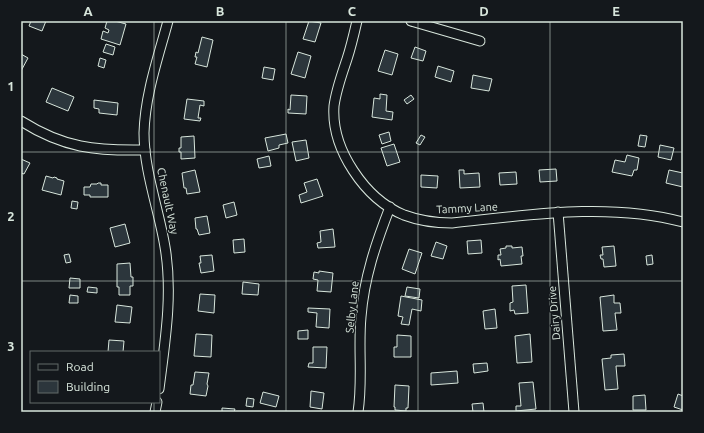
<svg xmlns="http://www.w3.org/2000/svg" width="704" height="433" font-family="Ubuntu,sans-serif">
  <rect width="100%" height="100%" fill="#14181c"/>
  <g fill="#2c363c" stroke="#d8e6dc">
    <polygon points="31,21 46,21 42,31 29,26"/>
    <polygon points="107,21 115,21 126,24 120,45 101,39 103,31 108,33 109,30 105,28"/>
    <polygon points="309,21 321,23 315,42 303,39"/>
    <polygon points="202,37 213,40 207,67 195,64 197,57 195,57 196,52 198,53"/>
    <polygon points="106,44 115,47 113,55 103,52"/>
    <polygon points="415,47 426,51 423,61 411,58"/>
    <polygon points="385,50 398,54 392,75 378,71"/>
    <polygon points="298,52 311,56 305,78 291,74"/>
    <polygon points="21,54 28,58 21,71"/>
    <polygon points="100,58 106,60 104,68 98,66"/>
    <polygon points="438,66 454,71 451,82 435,77"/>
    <polygon points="264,67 275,69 273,80 262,78"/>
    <polygon points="473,75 492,79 489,91 471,88"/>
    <polygon points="52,88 74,97 68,111 46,102"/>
    <polygon points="380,94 387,95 386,111 393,112 392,120 372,117 374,98 380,99"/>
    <polygon points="291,95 307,96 306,114 288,113 288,109 290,110"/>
    <polygon points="411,95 414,99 407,104 404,100"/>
    <polygon points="187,99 204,101 204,106 200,105 198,118 201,118 200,121 184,119"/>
    <polygon points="94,100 118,103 117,115 99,113 99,109 94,108"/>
    <polygon points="389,132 391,141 382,144 379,135"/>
    <polygon points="286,134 288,143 279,145 279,148 268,151 265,138"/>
    <polygon points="421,135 425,137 420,145 416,143"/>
    <polygon points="640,135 647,136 645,147 638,146"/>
    <polygon points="194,136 195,158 181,159 181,152 179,152 179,148 181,148 181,137"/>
    <polygon points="306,140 309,158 296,161 292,142"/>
    <polygon points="394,144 400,162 387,166 381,148"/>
    <polygon points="660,145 674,148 671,160 658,157"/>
    <polygon points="627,155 639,158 637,170 634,170 632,176 612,172 615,160 625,162"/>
    <polygon points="269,156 271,166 259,168 257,159"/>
    <polygon points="21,159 30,163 24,174 21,173"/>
    <polygon points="556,169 557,181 540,182 539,170"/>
    <polygon points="195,170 200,192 187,194 186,188 184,188 182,173"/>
    <polygon points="459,170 464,170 464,174 479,173 480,187 460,188"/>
    <polygon points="669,170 683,173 683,187 666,183"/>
    <polygon points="516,172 517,184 500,185 499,173"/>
    <polygon points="421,175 438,176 437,188 421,187"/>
    <polygon points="46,176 53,178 54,177 57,178 57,179 64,181 61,195 42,190"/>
    <polygon points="317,179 323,196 301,203 299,195 307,192 304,183"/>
    <polygon points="98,183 101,183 101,185 108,185 108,197 90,197 90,195 84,195 84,187 90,187 91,184 97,184"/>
    <polygon points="72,201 78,202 77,209 71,208"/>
    <polygon points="234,202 237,215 226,218 223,205"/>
    <polygon points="207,216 210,233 199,235 197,229 196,229 195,218"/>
    <polygon points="125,224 130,243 115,247 110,228"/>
    <polygon points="333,229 335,247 318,248 317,243 321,242 320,231"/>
    <polygon points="244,239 245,252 234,253 233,240"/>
    <polygon points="481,240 482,253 468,254 467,241"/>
    <polygon points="436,242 447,246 443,259 431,256"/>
    <polygon points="506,246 512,246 512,248 522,247 523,256 521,256 522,264 501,266 500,259 498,260 498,255 501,255 500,249 506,248"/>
    <polygon points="614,246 616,266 604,267 603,259 601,259 600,255 603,255 602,247"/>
    <polygon points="409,249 422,253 415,274 402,269"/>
    <polygon points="69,254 71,262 66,263 64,255"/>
    <polygon points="212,255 214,271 201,273 199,263 201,263 200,256"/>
    <polygon points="652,255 653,264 647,265 646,256"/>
    <polygon points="130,263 131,277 133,277 133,286 130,286 130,295 119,295 119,287 117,287 117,264"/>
    <polygon points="319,271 333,273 331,292 317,291 318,280 313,279 314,272 319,273"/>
    <polygon points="70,278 80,279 80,288 69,288"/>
    <polygon points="243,282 259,284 258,295 242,294"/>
    <polygon points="526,285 528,313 515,314 514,310 510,311 510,303 513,302 512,286"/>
    <polygon points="88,287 97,288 97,293 87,292"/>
    <polygon points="407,287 420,289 419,298 405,296"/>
    <polygon points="200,294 215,295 214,313 198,311"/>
    <polygon points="70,295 78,296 78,303 69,303"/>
    <polygon points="614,295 614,303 620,303 621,313 615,313 617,330 603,331 600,297"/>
    <polygon points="401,296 422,300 421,311 412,309 409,325 401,324 403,317 398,316"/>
    <polygon points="117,305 132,307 130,323 115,322"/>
    <polygon points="308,308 330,309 329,328 316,327 317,313 308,312"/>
    <polygon points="495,309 497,328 485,329 483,311"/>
    <polygon points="308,330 308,339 298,339 298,331"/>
    <polygon points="196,334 212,335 211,357 194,356"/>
    <polygon points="530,334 532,362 517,363 515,336"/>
    <polygon points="397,335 411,336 411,357 394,357 394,347 397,347"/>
    <polygon points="109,340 124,341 123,352 108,352"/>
    <polygon points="313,347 327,347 326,368 308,367 309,363 313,363"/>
    <polygon points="624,354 625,366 616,366 618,389 605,390 602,359 611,358 611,355"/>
    <polygon points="487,363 488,371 474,373 473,364"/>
    <polygon points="457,371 458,383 431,385 431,373"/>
    <polygon points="195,372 209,373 207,384 208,386 206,396 190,394 191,385 193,385"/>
    <polygon points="533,382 536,409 516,411 516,406 521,406 519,383"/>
    <polygon points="395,385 409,386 408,408 406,408 406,411 395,410 395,407 394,407"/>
    <polygon points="311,391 324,393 322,409 310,407"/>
    <polygon points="263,392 279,396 276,407 260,403"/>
    <polygon points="678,394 683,396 683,410 674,407"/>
    <polygon points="645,395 646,410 633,410 633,396"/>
    <polygon points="247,398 254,399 253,407 246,406"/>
    <polygon points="483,403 484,412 473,412 472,404"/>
    <polygon points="222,408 235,409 234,412 222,412"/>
  </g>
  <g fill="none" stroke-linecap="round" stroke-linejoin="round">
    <g stroke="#d8e6dc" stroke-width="11">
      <g id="street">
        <path d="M357 21C354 34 351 47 347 59 342 74 336 90 334 106 331 149 365 199 404 215 420 221 436 223 452 223 528 215 608 202 683 222"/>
        <polyline points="411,21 480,41"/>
        <path d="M21 121C64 148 95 151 145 150"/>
        <polyline points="558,212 574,412"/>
        <path d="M159 389C165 342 173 294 165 247 159 210 144 171 144 133 145 95 158 58 168 21"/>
        <polyline points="155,412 157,402"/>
        <path d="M358 412C363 380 358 348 361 317 364 278 376 243 390 207"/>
      </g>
    </g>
    <use href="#street" stroke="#14181c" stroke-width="9"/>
  </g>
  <path fill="none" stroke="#d8e6dc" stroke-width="1" stroke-opacity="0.55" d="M154 21V352M286 21V412M418 21V412M550 21V412M21 152H683M21 281H683M154 402V412"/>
  <g text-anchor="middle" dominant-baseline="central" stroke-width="3" stroke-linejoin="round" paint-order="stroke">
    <g font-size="11" fill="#d8e6dc" stroke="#14181c">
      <text transform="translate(168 201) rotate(78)">Chenault Way</text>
      <text transform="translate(467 208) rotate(-3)">Tammy Lane</text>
      <text transform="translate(352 307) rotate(-84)">Selby Lane</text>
      <text transform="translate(554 313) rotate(-95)">Dairy Drive</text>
    </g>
  </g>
  <rect width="704" height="433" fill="none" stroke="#14181c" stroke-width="44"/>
  <rect x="30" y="351" width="130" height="52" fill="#14181c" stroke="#626a69"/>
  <rect x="38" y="364" width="20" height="6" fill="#14181c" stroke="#626a69"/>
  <text x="66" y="371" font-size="12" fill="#d8e6dc">Road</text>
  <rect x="38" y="381" width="20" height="12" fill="#2c363c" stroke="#626a69"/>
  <text x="66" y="391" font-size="12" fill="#d8e6dc">Building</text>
  <rect x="22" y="22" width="660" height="389" fill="none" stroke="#d8e6dc" stroke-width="1.5"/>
  <g font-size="13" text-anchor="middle" font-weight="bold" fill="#d8e6dc">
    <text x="88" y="16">A</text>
    <text x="220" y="16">B</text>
    <text x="352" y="16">C</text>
    <text x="484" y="16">D</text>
    <text x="616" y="16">E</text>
    <text x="11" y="91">1</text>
    <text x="11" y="221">2</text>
    <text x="11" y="351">3</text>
  </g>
</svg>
